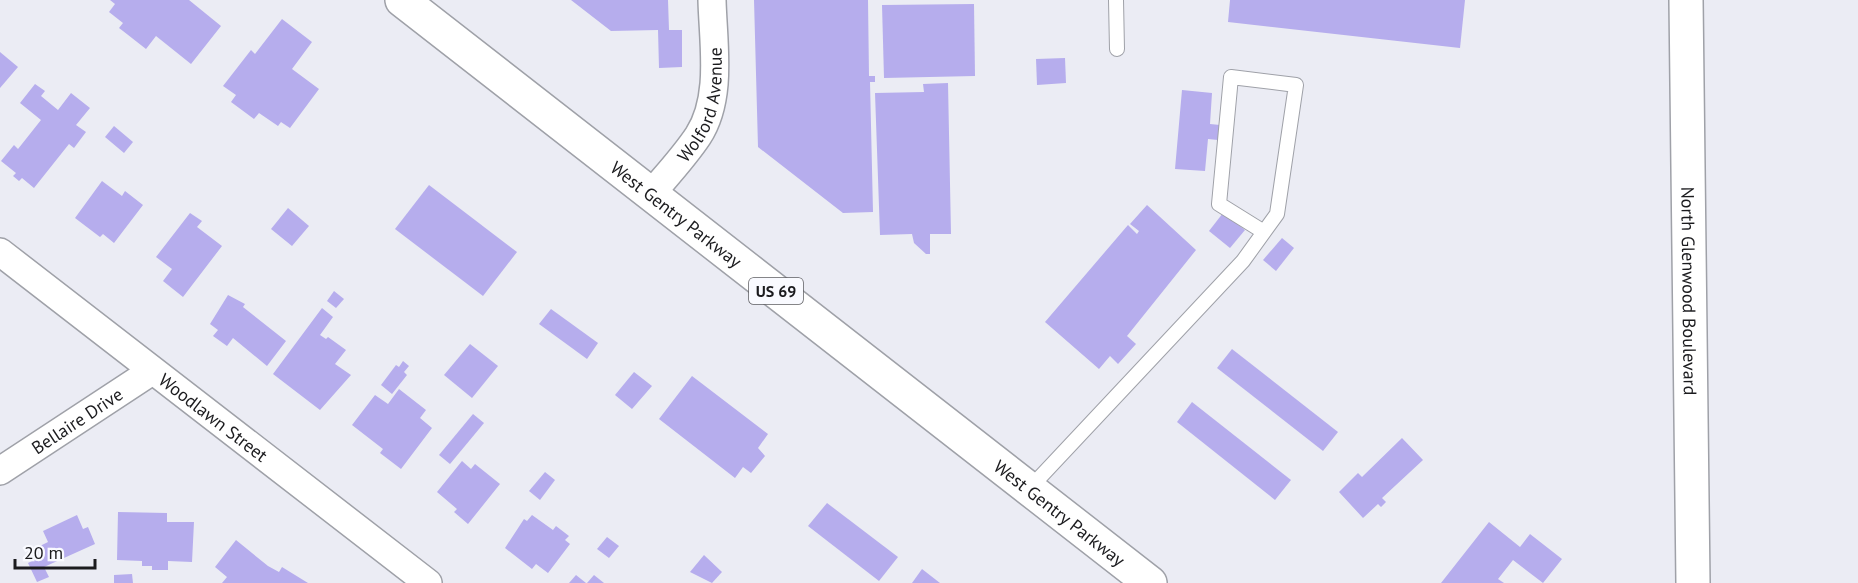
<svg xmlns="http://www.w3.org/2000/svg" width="1858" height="583" font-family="'PT Sans',sans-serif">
  <rect width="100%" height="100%" fill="#ebecf4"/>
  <g fill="#b6aded">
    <polygon points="110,0 189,0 221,26 191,64 156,36 146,49 123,31 119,28 123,23 109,12 115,4"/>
    <polygon points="571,0 668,0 669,30 682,30 682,67 659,68 658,30 611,31"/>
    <polygon points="754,0 868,0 869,76 875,76 875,82 870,82 873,212 843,213 758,147"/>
    <polygon points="1230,0 1465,0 1460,48 1228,22"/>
    <polygon points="974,4 975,76 884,78 882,5"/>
    <polygon points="282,19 312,42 292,69 319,89 290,128 281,122 278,126 259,113 254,119 231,102 236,95 223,86 251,50 255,54"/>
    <polygon points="0,52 18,67 0,88"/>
    <polygon points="1065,58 1066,83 1037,85 1036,59"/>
    <polygon points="948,83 951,234 930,234 930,254 926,254 914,243 912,234 880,235 875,93 924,92 923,84"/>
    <polygon points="35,84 45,91 41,96 58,110 71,93 90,108 76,125 86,132 74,148 69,144 34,188 22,178 19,181 13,176 16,173 1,161 14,145 18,149 41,120 20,103"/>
    <polygon points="1182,90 1212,93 1210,124 1220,125 1218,140 1208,139 1205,171 1175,169"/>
    <polygon points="114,126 133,142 124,153 105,137"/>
    <polygon points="102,181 122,196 125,191 143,205 114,243 103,234 100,237 75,218"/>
    <polygon points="429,185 517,252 483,296 395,229"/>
    <polygon points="1147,205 1196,250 1127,336 1136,344 1118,364 1110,356 1099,369 1045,322 1128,225 1137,234 1139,231 1130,224"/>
    <polygon points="288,208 309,226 292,246 271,229"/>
    <polygon points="190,213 202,221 197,227 222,246 183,297 163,281 172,269 156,257"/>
    <polygon points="1223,213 1245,230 1230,248 1209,231"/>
    <polygon points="1282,238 1294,248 1276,271 1263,260"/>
    <polygon points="334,291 344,299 336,308 327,301"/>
    <polygon points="228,295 245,304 243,307 286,341 267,366 233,338 227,346 213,336 218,330 210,324"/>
    <polygon points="322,308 333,317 320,335 326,339 328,337 346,350 335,364 351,375 320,410 273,374"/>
    <polygon points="551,309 598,343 587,359 539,324"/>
    <polygon points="470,344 498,366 472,398 444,375"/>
    <polygon points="1232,349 1338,432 1323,451 1217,368"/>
    <polygon points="403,361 409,366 404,372 407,375 392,394 381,385 396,365 399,367"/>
    <polygon points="634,372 652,386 632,409 615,395"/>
    <polygon points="692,376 768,434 758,448 765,456 751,473 743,467 735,478 659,419"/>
    <polygon points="399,389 426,410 420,418 432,428 401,469 380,453 383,449 352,425 375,395 388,404"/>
    <polygon points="1192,402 1291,480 1275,500 1177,422"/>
    <polygon points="473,414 484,423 450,464 439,455"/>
    <polygon points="1402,438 1423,460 1382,498 1386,502 1381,507 1378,504 1363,518 1339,492 1358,473 1362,477"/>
    <polygon points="462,461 471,469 475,464 500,484 468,524 454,512 457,509 437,492"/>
    <polygon points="545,472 555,480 540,500 529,491"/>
    <polygon points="827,503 898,557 879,581 808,526"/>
    <polygon points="118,512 167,513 167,522 194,522 192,562 168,561 168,570 152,570 152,566 142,566 142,561 117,560"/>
    <polygon points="77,515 83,529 88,527 95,544 44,567 49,577 37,582 28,563 44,555 40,546 48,542 43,531"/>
    <polygon points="532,515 553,530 556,526 569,536 565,540 570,544 548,573 536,564 532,569 505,548 524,519 527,521"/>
    <polygon points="1489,522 1520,547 1530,534 1562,559 1543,583 1513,560 1498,579 1504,583 1441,583"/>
    <polygon points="607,537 619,546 609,558 597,549"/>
    <polygon points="236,540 268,566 279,572 282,567 308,583 222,583 227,577 215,567"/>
    <polygon points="704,555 722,572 712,583 690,572"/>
    <polygon points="922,569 940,583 912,583"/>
    <polygon points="132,574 133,583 114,583 114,575"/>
    <polygon points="576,575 586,583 569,583"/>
    <polygon points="594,575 604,583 587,583"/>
  </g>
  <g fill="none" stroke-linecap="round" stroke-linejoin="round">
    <g stroke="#9fa1a8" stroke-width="16">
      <g id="service">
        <polyline points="1116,0 1117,49"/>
        <polyline points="1029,489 1243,261 1277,214 1296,85 1231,77 1219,204 1264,232"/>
      </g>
    </g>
    <g stroke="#9fa1a8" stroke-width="30">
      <g id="minor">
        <path id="s1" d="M651 194C667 175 684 157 698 136 723 98 713 43 712 0"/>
        <path id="s2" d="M0 252 428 583"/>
        <path id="s3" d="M0 471 152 371"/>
      </g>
    </g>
    <g stroke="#9fa1a8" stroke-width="36">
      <g id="tertiary">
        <path id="s4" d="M1686 0 1693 583"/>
      </g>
    </g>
    <g stroke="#9fa1a8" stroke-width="36">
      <g id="primary">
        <path id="s5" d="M402 0 1150 583"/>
      </g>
    </g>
    <use href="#service" stroke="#fff" stroke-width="14"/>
    <use href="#minor" stroke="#fff" stroke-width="27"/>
    <use href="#tertiary" stroke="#fff" stroke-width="33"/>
    <use href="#primary" stroke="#fff" stroke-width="33"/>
  </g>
  <g text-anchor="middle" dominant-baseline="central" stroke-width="6" stroke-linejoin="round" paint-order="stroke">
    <rect fill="#f9faff" stroke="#5e5e62" stroke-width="1.5" x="749" y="278" width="54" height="26" rx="4.5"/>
    <g font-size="16" font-weight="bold" fill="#1b1b1e">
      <text x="776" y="291">US 69</text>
    </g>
    <g font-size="18" fill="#1b1b1e" stroke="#f9faff">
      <text stroke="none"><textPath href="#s1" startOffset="106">Wolford Avenue</textPath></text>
      <text stroke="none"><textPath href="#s5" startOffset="348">West Gentry Parkway</textPath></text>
      <text stroke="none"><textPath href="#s4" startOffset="291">North Glenwood Boulevard</textPath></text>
      <text stroke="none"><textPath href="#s2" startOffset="270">Woodlawn Street</textPath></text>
      <text stroke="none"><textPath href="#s3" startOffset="92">Bellaire Drive</textPath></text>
      <text stroke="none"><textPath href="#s5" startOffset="834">West Gentry Parkway</textPath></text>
    </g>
  </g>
  <path d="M15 559v9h80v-9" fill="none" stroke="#1b1b1e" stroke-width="3"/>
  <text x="24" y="559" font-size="18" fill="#1b1b1e" stroke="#f9faff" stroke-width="4.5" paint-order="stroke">20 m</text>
</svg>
